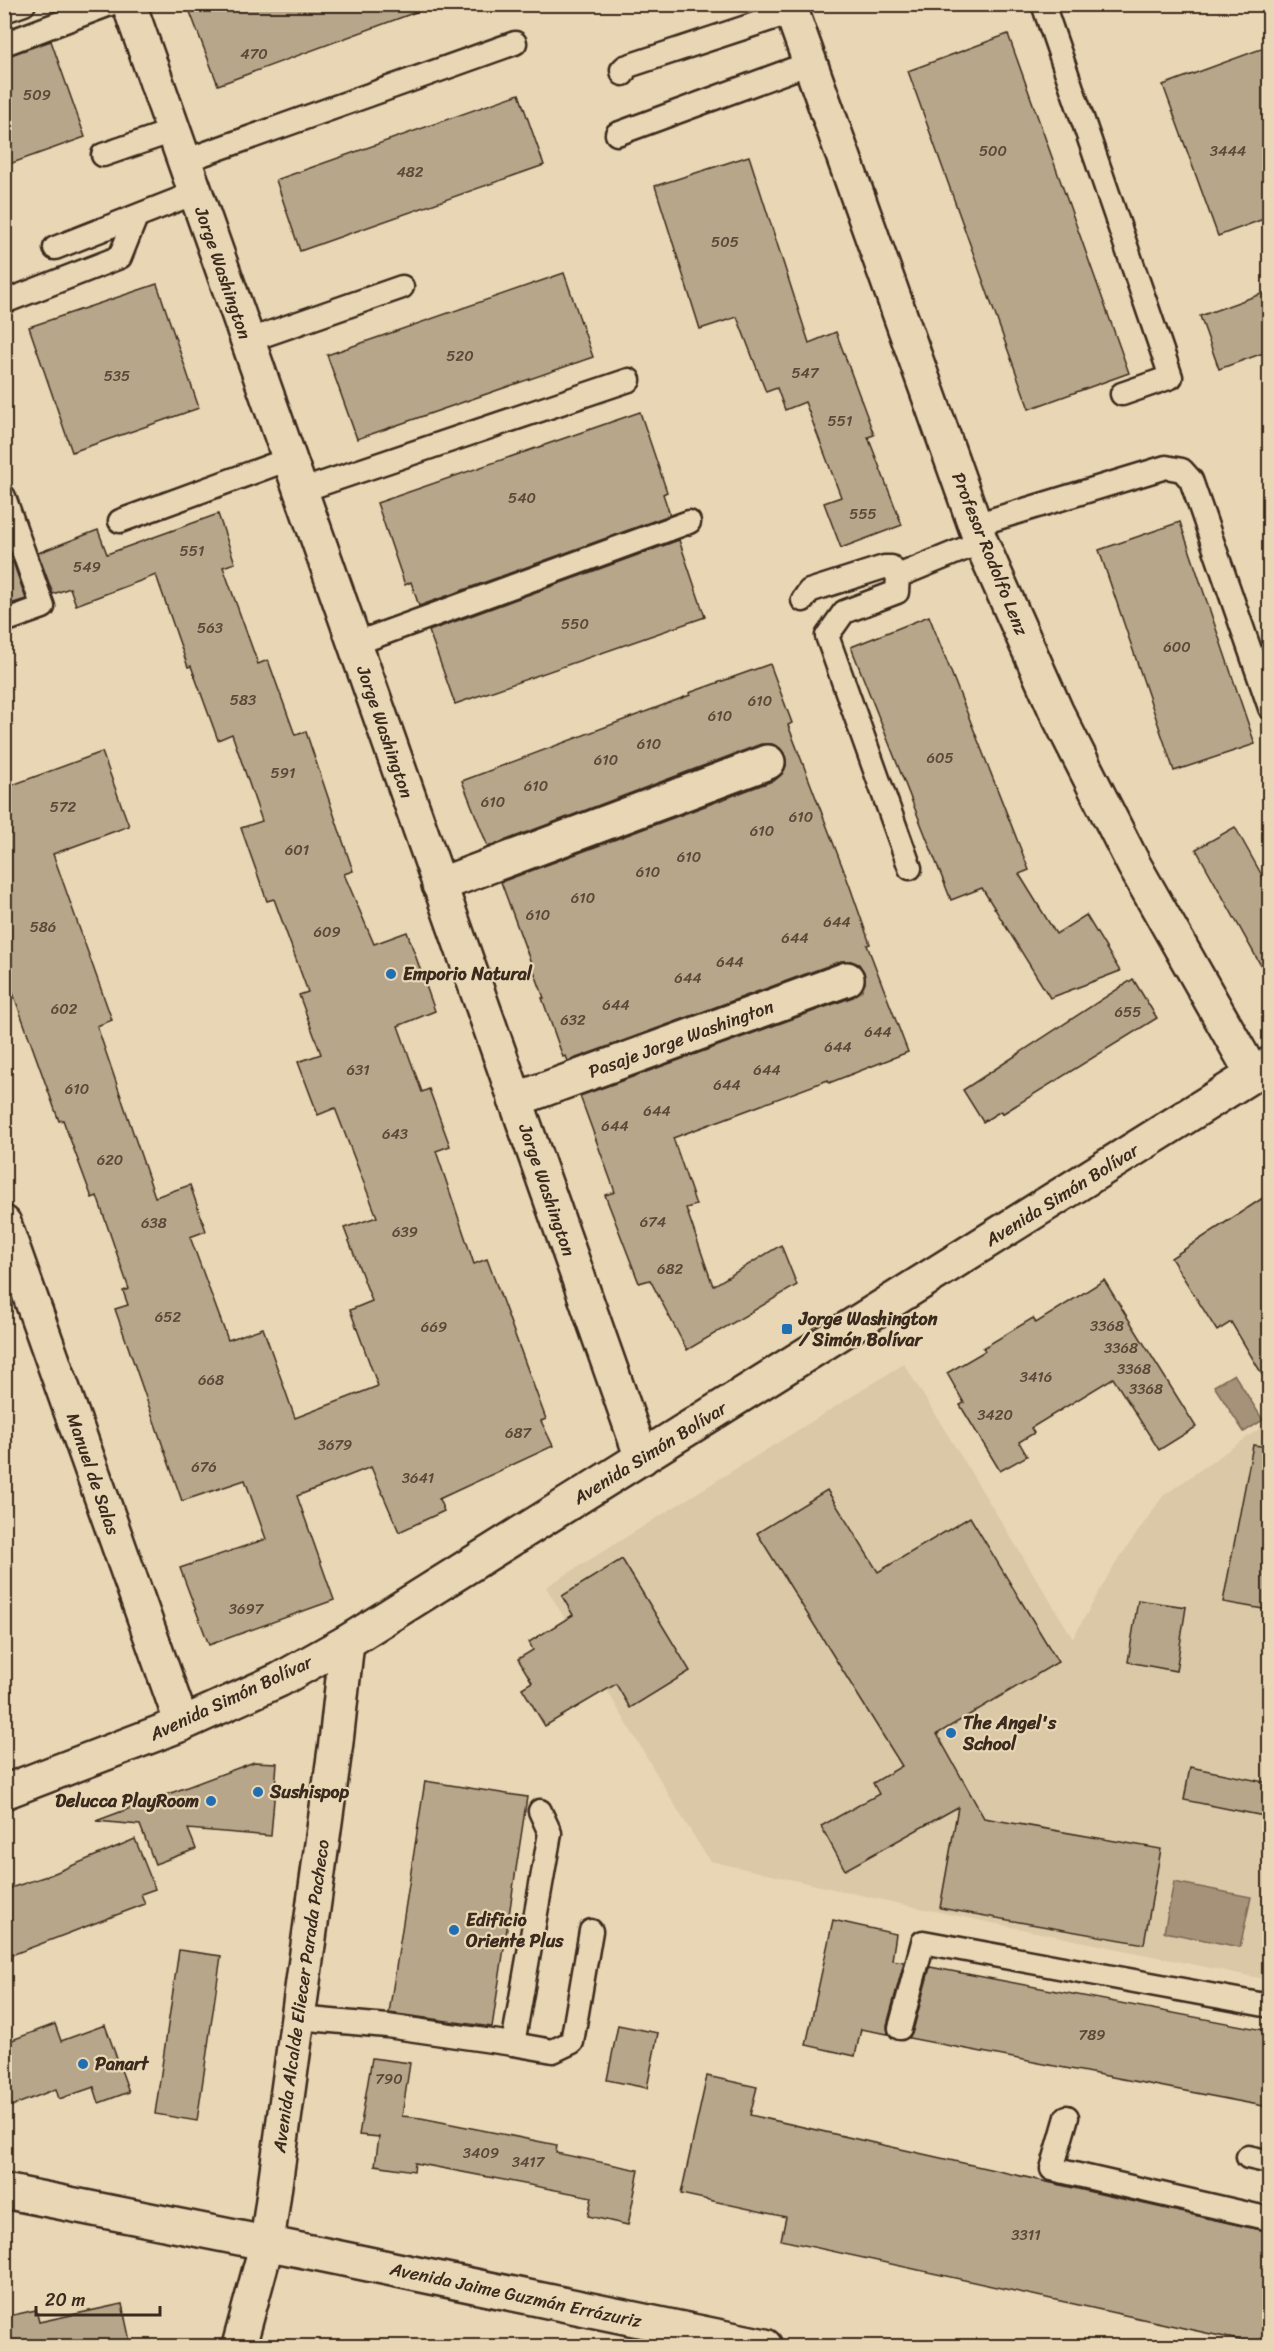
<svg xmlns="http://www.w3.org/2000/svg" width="1274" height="2351" font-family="Sriracha,sans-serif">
  <rect width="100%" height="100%" fill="#e9d6b4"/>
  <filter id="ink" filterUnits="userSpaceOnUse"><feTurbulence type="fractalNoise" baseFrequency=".0167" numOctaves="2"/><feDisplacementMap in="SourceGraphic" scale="12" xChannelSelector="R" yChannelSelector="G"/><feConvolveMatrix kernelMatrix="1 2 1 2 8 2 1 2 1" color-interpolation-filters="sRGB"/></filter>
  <g filter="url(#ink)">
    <polygon fill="#dac8a7" points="904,1364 1073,1638 1113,1567 1163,1496 1269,1422 1269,1980 905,1905 710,1861 688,1827 546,1587"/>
    <g fill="#a59279" stroke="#7b6855" stroke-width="1.5">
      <polygon points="1234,1374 1263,1420 1244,1432 1214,1386"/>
      <polygon points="1174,1882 1251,1897 1240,1947 1164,1932"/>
    </g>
    <g fill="#b8a68a" stroke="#3b2a1e" stroke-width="1.5">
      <polygon points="187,4 426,4 427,8 218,85"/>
      <polygon points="1008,34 1129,373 1029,409 908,71"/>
      <polygon points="51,41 85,137 4,166 4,57"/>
      <polygon points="1269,46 1269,217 1218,236 1163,85"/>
      <polygon points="519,94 544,165 300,251 276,180"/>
      <polygon points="749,156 809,343 836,332 874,435 868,437 902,525 841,548 824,503 841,497 805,402 785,410 777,388 766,392 737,317 700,329 655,186"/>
      <polygon points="564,273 593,357 357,439 327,355"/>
      <polygon points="157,284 199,408 72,452 29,327"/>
      <polygon points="1269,291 1269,351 1219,369 1200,316"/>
      <polygon points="640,412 667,492 663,494 670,515 419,606 411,582 405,585 377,503"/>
      <polygon points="218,514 235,563 223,567 258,664 268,660 295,735 306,732 353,871 344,874 374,944 407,932 435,1011 398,1026 422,1092 429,1089 450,1146 436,1151 474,1264 487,1259 546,1419 541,1421 553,1446 439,1499 444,1511 399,1532 371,1467 297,1496 334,1600 209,1645 180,1568 266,1539 245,1480 182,1501 115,1309 128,1305 123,1291 129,1289 97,1196 92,1198 63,1120 59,1121 4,968 4,788 102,752 129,826 53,854 112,1020 97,1026 155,1197 190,1185 206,1231 190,1237 228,1340 263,1328 295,1418 378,1386 350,1310 372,1301 344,1228 377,1217 335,1108 318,1115 298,1062 321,1054 299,995 308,992 274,899 267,901 241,828 262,821 232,734 218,740 191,666 188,667 156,575 76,605 70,588 53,594 38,553 98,530 107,554"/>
      <polygon points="1180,522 1255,744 1174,771 1099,550"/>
      <polygon points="679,540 705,617 455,704 429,631"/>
      <polygon points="13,562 26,599 4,606 4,566"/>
      <polygon points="929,616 1029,870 1019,874 1056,934 1086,915 1120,971 1050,998 982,888 951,900 851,647"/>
      <polygon points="770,664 792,723 788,725 849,884 870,944 867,945 908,1052 829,1083 828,1080 673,1138 696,1205 686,1208 713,1286 781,1245 797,1285 687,1350 650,1280 639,1283 605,1195 615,1192 580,1096 853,997 861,991 865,983 864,972 859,964 851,961 841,961 568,1061 566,1056 563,1057 542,998 544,998 501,882 775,780 782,774 786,766 785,755 780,748 772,744 761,744 488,847 462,781 690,695 689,693"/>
      <polygon points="1235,827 1269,888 1269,980 1196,849"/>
      <polygon points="1133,979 1157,1018 1002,1114 1001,1111 983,1122 963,1090"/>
      <polygon points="1269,1194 1269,1386 1231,1322 1217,1331 1171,1258"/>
      <polygon points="1104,1280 1196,1427 1159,1450 1113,1378 1031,1428 1034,1433 1019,1442 1027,1456 1000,1471 960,1405 964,1403 947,1373 985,1351 983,1348 1033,1318 1036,1323"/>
      <polygon points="1253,1445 1269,1447 1269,1610 1223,1602"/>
      <polygon points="827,1490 878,1572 970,1517 1058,1662 937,1734 984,1818 1161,1849 1144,1944 940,1908 958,1807 845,1870 821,1826 879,1794 873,1783 902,1766 757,1533"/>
      <polygon points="622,1559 690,1671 630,1708 616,1684 545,1726 522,1688 532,1682 518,1659 533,1650 529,1642 573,1615 562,1596"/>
      <polygon points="1138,1600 1186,1607 1176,1671 1128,1662"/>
      <polygon points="254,1762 277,1763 271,1836 188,1829 196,1849 155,1864 140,1825 96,1821"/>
      <polygon points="1190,1767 1269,1783 1269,1817 1184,1800"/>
      <polygon points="425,1781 527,1797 492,2027 389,2013"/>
      <polygon points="135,1839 155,1889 141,1894 145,1904 4,1958 4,1890 50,1875"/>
      <polygon points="833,1920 896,1934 892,1960 904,1962 887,2025 888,2034 861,2029 855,2056 806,2045"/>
      <polygon points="179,1950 221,1956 197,2121 155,2114"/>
      <polygon points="930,1967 1269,2031 1269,2107 909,2038 913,2031"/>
      <polygon points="55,2024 61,2041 105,2025 129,2092 99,2103 94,2087 59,2099 56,2089 4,2109 4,2043"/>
      <polygon points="618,2025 658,2033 647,2088 607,2080"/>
      <polygon points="372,2058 410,2063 402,2116 421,2118 557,2145 556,2153 639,2170 628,2225 588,2216 592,2197 415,2163 414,2171 375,2165 379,2137 359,2135"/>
      <polygon points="707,2076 757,2087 750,2115 1269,2232 1269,2329 1266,2346 781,2240 786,2217 681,2194"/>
      <polygon points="122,2304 131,2346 4,2346 4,2317 36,2310 39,2322"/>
    </g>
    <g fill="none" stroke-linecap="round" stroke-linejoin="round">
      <g stroke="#3b2a1e" stroke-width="27">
        <g id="lane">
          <polyline points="1043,4 1171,377 1122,394"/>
          <polyline points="4,11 24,4"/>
          <polyline points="4,44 110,4"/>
          <polyline points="623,74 622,70 625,67 792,12"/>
          <polyline points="617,134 810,63"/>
          <polyline points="103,155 173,131"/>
          <polyline points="184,161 515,43"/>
          <polyline points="55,248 195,193"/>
          <polyline points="4,302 120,257 136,217"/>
          <polyline points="247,341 402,287"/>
          <polyline points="300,491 629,380"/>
          <polyline points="4,497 43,607 4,621"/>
          <polyline points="120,521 289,459"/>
          <polyline points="975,525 1166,467 1182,470 1191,480 1270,708"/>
          <polyline points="803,600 809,591 884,567 891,567 898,576"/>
          <polyline points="354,644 689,522"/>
          <polyline points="910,868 827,636 844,612 897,592 898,576 981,542"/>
          <polyline points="298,2018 387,2026 513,2044 550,1833 540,1811"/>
          <polyline points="900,2028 923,1942 1270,2006"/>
          <polyline points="513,2044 553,2051 572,2042 591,1931"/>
          <polyline points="1067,2117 1052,2169 1270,2219"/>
          <polyline points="1248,2157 1270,2162"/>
        </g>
      </g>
      <g stroke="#3b2a1e" stroke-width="38">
        <g id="street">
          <polyline points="129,4 642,1458"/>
          <polyline points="789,4 981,542 1056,711 1134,865 1253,1075"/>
          <polyline points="439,885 768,762"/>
          <polyline points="515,1100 847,979"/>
          <polyline points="4,1223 182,1724"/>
        </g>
      </g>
      <g stroke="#3b2a1e" stroke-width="38">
        <g id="secondary">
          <polyline points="4,1792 182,1724 279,1680 347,1642 1270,1064"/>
          <polyline points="4,2191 320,2254 765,2346"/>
          <polyline points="239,2346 267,2243 336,1742 347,1642"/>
        </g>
      </g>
      <use href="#lane" stroke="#e9d6b4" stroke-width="22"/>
      <use href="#street" stroke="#e9d6b4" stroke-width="33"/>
      <use href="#secondary" stroke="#e9d6b4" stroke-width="33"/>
    </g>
  </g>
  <g fill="#1f6fb2" stroke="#e9d6b4" stroke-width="2">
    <circle cx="391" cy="974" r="6"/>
    <rect x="781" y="1323" width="12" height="12" rx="3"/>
    <circle cx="951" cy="1733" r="6"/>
    <circle cx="258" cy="1792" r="6"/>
    <circle cx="211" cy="1801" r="6"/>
    <circle cx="454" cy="1930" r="6"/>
    <circle cx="83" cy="2064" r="6"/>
  </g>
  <g text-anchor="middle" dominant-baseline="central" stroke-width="4.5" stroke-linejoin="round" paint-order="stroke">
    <g font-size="15" fill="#5a4939">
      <text x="254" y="54">470</text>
      <text x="37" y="95">509</text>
      <text x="993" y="151">500</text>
      <text x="1228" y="151">3444</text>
      <text x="410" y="172">482</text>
      <text x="725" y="242">505</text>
      <text x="460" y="356">520</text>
      <text x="805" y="373">547</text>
      <text x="117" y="376">535</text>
      <text x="840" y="421">551</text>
      <text x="522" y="498">540</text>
      <text x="863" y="514">555</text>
      <text x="192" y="551">551</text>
      <text x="87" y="567">549</text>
      <text x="575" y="624">550</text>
      <text x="210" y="628">563</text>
      <text x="1177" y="647">600</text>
      <text x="243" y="700">583</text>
      <text x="760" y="701">610</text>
      <text x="720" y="716">610</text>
      <text x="649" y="744">610</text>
      <text x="940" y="758">605</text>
      <text x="606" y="760">610</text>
      <text x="283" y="773">591</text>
      <text x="536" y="786">610</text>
      <text x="493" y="802">610</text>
      <text x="63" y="807">572</text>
      <text x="801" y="817">610</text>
      <text x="762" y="831">610</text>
      <text x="297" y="850">601</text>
      <text x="689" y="857">610</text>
      <text x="648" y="872">610</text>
      <text x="583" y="898">610</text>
      <text x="538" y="915">610</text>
      <text x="837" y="922">644</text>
      <text x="43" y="927">586</text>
      <text x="327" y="932">609</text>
      <text x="795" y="938">644</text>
      <text x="730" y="962">644</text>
      <text x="688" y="978">644</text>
      <text x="616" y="1005">644</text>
      <text x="64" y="1009">602</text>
      <text x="1128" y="1012">655</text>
      <text x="573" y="1020">632</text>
      <text x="878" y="1032">644</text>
      <text x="838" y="1047">644</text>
      <text x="358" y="1070">631</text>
      <text x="767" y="1070">644</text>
      <text x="727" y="1085">644</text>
      <text x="77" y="1089">610</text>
      <text x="657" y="1111">644</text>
      <text x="615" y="1126">644</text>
      <text x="395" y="1134">643</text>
      <text x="110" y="1160">620</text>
      <text x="653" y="1222">674</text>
      <text x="154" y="1223">638</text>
      <text x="405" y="1232">639</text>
      <text x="670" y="1269">682</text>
      <text x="168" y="1317">652</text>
      <text x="1107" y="1326">3368</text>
      <text x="434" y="1327">669</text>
      <text x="1121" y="1348">3368</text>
      <text x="1134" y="1369">3368</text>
      <text x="1036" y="1377">3416</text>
      <text x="211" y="1380">668</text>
      <text x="1146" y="1389">3368</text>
      <text x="995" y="1415">3420</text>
      <text x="518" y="1433">687</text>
      <text x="335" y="1445">3679</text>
      <text x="204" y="1467">676</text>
      <text x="418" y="1478">3641</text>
      <text x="246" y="1609">3697</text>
      <text x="1092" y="2035">789</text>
      <text x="389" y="2079">790</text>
      <text x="481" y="2153">3409</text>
      <text x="528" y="2162">3417</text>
      <text x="1026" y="2235">3311</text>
    </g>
    <g font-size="18" fill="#3b2a1e" stroke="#e9d6b4">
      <text transform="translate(223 273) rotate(71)">Jorge Washington</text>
      <text transform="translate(990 554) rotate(68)">Profesor Rodolfo Lenz</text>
      <text transform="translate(385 732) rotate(71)">Jorge Washington</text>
      <text transform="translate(681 1039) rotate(-20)">Pasaje Jorge Washington</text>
      <text transform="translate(547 1190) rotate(71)">Jorge Washington</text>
      <text transform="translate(1062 1195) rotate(-32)">Avenida Simón Bolívar</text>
      <text transform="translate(650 1453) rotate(-32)">Avenida Simón Bolívar</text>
      <text transform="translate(93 1474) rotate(71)">Manuel de Salas</text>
      <text transform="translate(231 1698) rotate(-25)">Avenida Simón Bolívar</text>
      <text transform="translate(301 1996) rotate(-82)">Avenida Alcalde Eliecer Parada Pacheco</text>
      <text transform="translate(516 2295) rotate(12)">Avenida Jaime Guzmán Errázuriz</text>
    </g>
    <g font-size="18" font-weight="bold" fill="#3b2a1e" stroke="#e9d6b4" text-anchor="start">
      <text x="403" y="974">Emporio Natural</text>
      <text x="799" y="1319">Jorge Washington<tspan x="799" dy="21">/ Simón Bolívar</tspan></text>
      <text x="963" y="1723">The Angel's<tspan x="963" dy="21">School</tspan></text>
      <text x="270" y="1792">Sushispop</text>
      <text x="199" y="1801" text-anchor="end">Delucca PlayRoom</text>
      <text x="466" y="1920">Edificio<tspan x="466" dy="21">Oriente Plus</tspan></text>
      <text x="95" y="2064">Panart</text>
    </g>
  </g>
  <rect width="1274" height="2351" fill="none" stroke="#e9d6b4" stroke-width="24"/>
  <rect x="12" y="12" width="1250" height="2327" fill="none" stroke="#3b2a1e" stroke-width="2" filter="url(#ink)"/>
  <path d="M36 2306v9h124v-9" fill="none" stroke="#3b2a1e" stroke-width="3"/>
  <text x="45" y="2306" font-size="18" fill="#3b2a1e" stroke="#e9d6b4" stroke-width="4.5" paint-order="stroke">20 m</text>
</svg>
